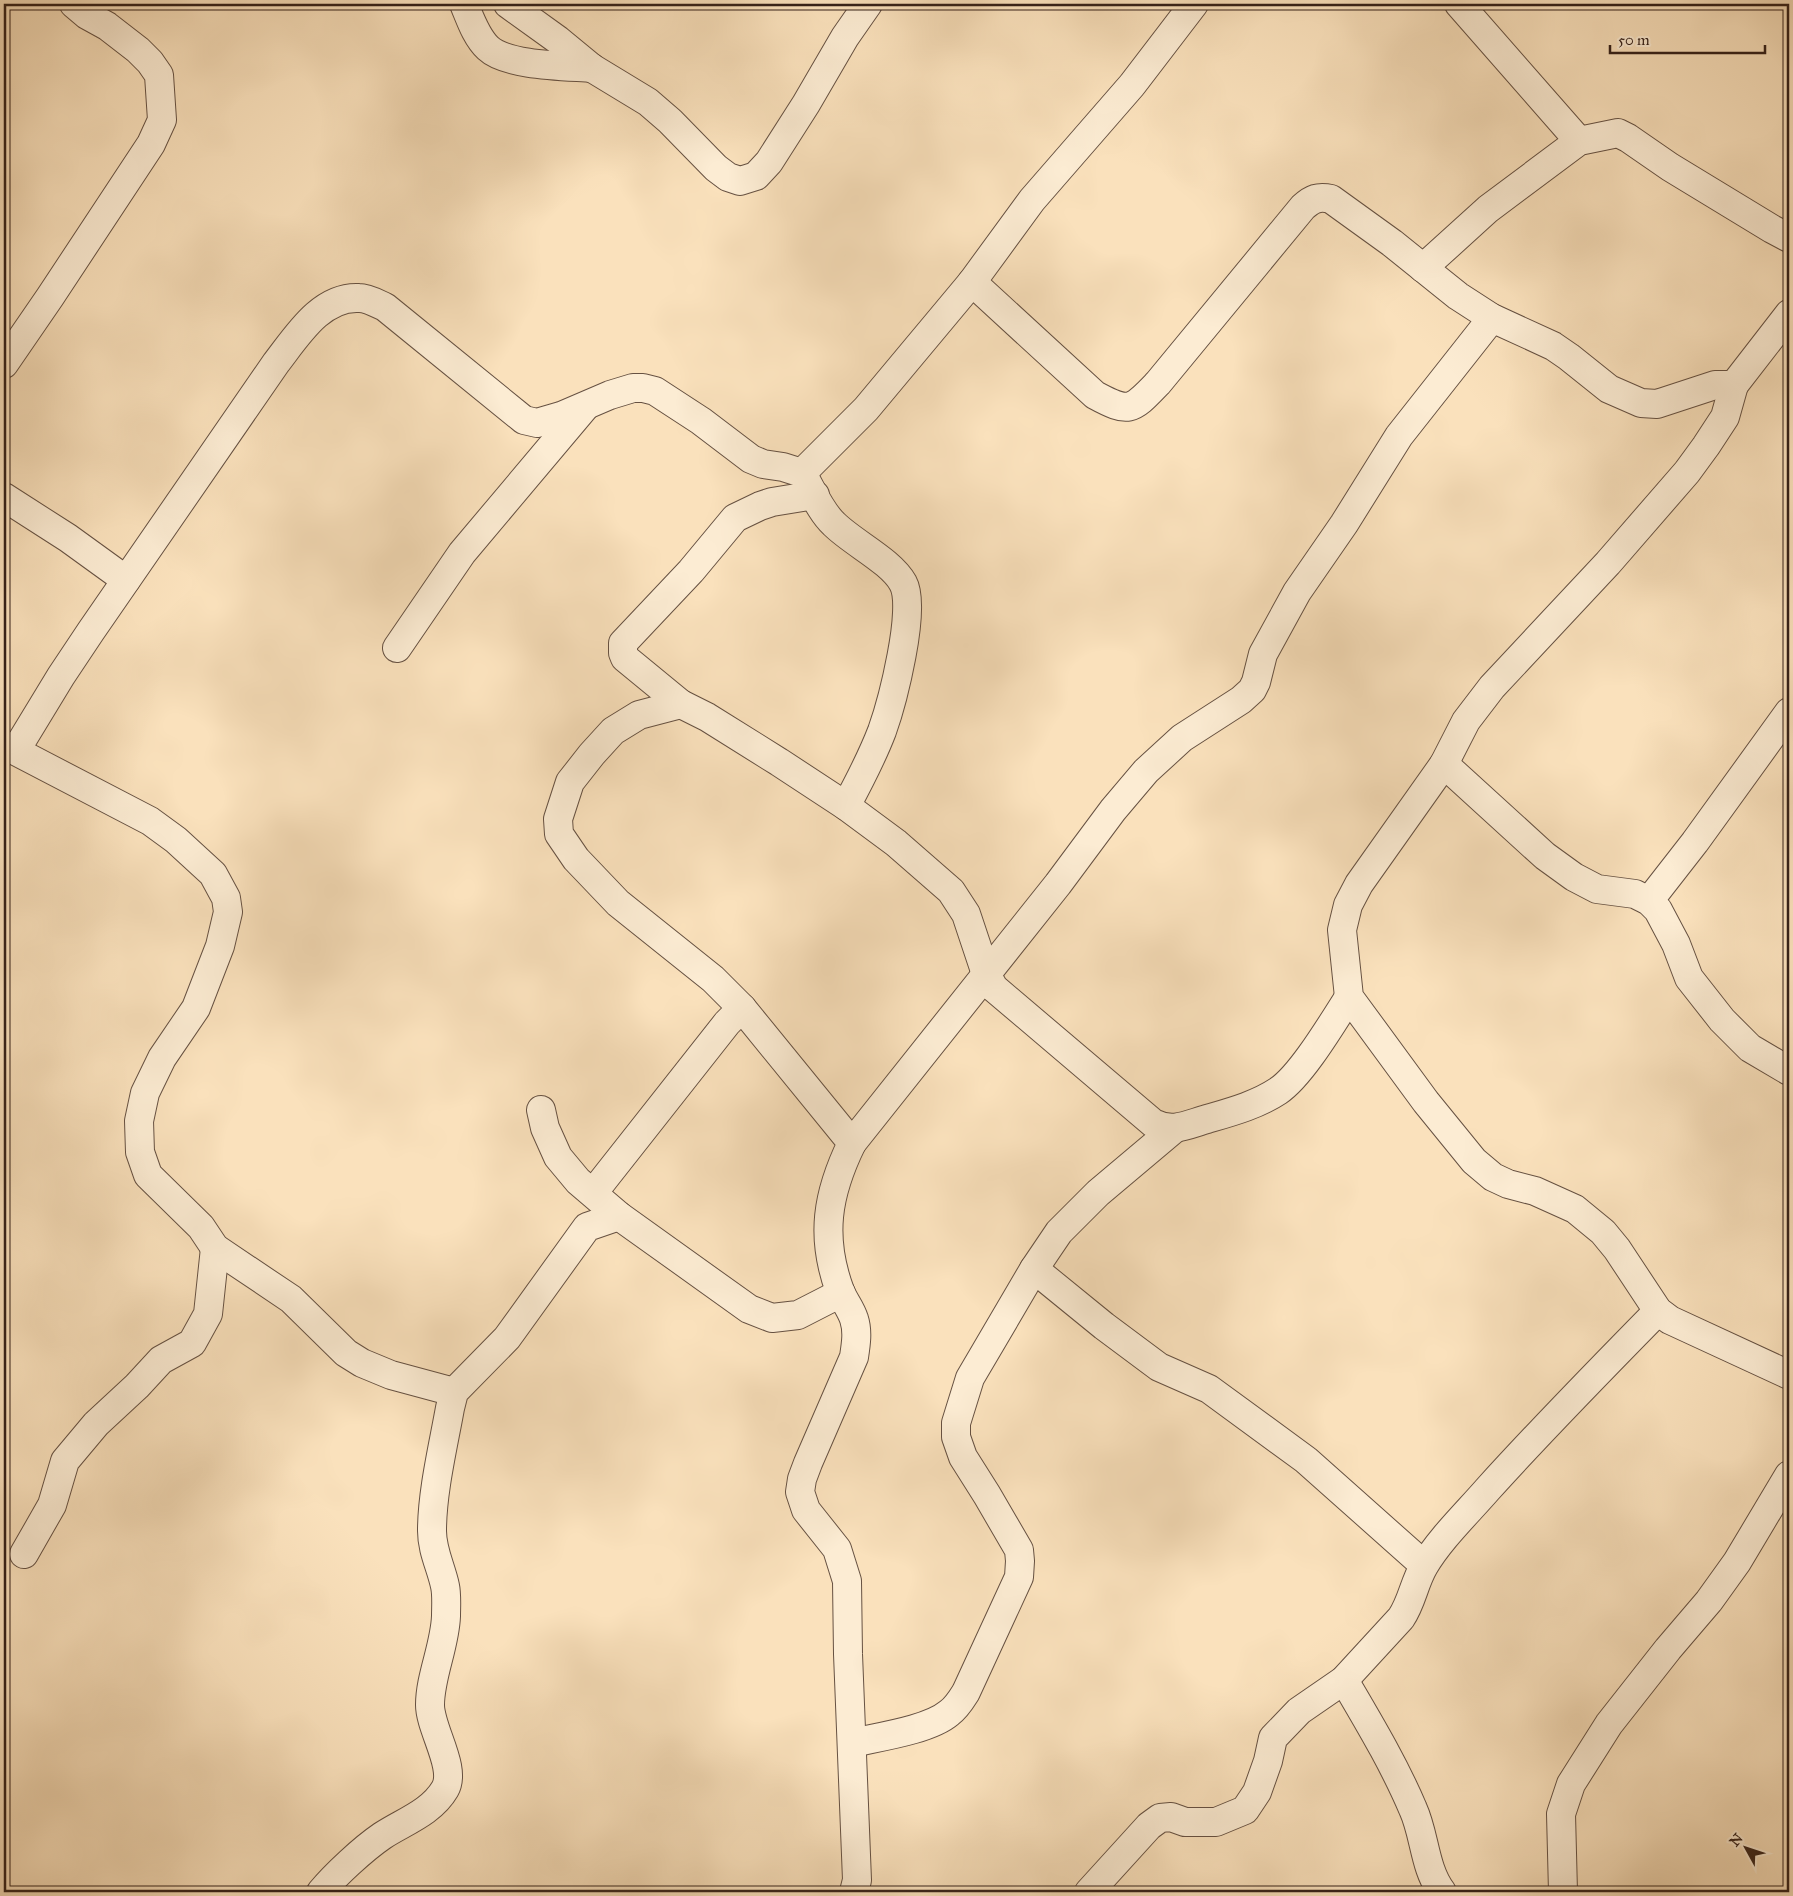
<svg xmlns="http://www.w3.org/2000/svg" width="1793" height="1896" font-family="'IM FELL Great Primer',serif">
  <rect width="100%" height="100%" fill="#fae1bc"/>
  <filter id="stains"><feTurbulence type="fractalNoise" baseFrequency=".004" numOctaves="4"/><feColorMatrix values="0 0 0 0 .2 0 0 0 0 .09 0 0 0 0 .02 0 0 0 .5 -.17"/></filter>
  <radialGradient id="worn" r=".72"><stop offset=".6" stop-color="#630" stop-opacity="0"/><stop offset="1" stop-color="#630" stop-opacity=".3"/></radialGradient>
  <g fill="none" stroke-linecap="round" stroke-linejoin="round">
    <g stroke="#665142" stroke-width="30">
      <g id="minor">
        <path d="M464 4C470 18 476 37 488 48 507 66 566 66 592 68"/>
        <polyline points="508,4 558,40 592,68 648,102 670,121 716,168 728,177 740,181 756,176 769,162 806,104 845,37 868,4"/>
        <polyline points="1459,4 1579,141"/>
        <polyline points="1423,268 1488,209 1579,141 1618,133 1628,138 1670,167 1772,229 1789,238"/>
        <path d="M972 282 1095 395C1130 414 1132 410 1158 383L1303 207C1312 199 1318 196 1331 199L1392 243 1458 296 1492 318 1553 346 1569 357 1609 389 1641 403 1657 404 1715 385H1734L1789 314"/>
        <polyline points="4,364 50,297 151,144 162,120 159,75 150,62 138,50 107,26 87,15 74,4"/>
        <polyline points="1734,385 1725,417 1706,446 1687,472 1608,563 1492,687 1466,721 1444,764 1359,884 1348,905 1342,930 1349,997 1426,1102 1474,1161 1493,1177 1508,1184 1535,1191 1575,1209 1603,1232 1617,1249 1658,1311 1670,1320 1789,1375"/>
        <polyline points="802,473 866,409 972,282 1032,200 1132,85 1194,4"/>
        <path d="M815 495 772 502 760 506 735 518 691 571 623 643V653L625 658 681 704 707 717 779 762 846 806 896 843 951 891 966 914 986 974 994 988 1153 1123C1173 1133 1186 1125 1207 1119 1231 1112 1257 1105 1278 1091 1301 1076 1333 1022 1349 997"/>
        <polyline points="4,497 68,538 126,580"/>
        <polyline points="397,648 462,553 584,408"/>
        <path d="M681 704 639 715 613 731 592 754 570 782 558 819 559 834 576 859 618 903 713 979 742 1008 852 1143C827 1194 820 1237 840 1291 844 1301 851 1309 854 1319 858 1331 856 1344 854 1357L808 1463 802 1479 800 1492 806 1510 837 1549 847 1581 848 1654 857 1880 854 1892"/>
        <polyline points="4,745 150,821 176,840 213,874 226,898 228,912 220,946 196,1008 162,1058 145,1093 139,1121 140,1152 148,1175 201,1227 215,1248 291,1299 346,1353 362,1363 391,1375 454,1392"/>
        <path d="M16 750 61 676 91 631 276 363C297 336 321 296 359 298 368 298 378 304 385 307L524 420 537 423 561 416 610 395 633 388H643L655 391 701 421 751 459 763 464 783 467 802 473C812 490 820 511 834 524 853 543 891 561 903 583 917 608 892 703 882 731 872 757 859 782 846 806"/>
        <polyline points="1444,764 1545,856 1574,877 1597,889 1635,894 1649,901 1658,910 1676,944 1689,978 1722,1020 1750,1048 1789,1071"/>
        <polyline points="1649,901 1695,842 1789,712"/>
        <polyline points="541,1110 545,1128 558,1157 578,1181 619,1216 749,1309 772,1318 798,1315 841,1293"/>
        <polyline points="852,1143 1058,884 1113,810 1146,771 1182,738 1241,700 1252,690 1256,682 1263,654 1297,592 1344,524 1399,436 1492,318"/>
        <polyline points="593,1193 727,1023 742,1008"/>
        <polyline points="1034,1269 1104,1326 1159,1367 1209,1389 1306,1460 1424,1565"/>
        <polyline points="24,1554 52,1505 65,1461 96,1424 137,1386 161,1360 192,1343 208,1314 215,1248"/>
        <path d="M1344 1680C1368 1721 1394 1764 1413 1809 1425 1835 1424 1868 1442 1892"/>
        <path d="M852 1743C878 1737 929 1730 949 1713 957 1707 961 1700 966 1692L1019 1577 1020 1561 1019 1550 987 1495 963 1457 956 1437V1423L970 1378 1034 1269 1059 1232 1098 1193 1174 1129"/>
        <path d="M321 1892C335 1875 363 1849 382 1836 403 1822 431 1813 445 1789 457 1768 430 1729 430 1705 430 1676 445 1646 446 1616 446 1607 447 1595 445 1586 441 1567 432 1551 432 1531 432 1492 443 1447 450 1408L454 1392 507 1338 587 1227 619 1216"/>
        <path d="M1089 1892 1149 1826 1160 1818 1171 1817 1185 1822H1216L1245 1810 1257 1792 1268 1761 1273 1738 1299 1711 1344 1680 1401 1618C1412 1602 1414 1583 1424 1566 1439 1540 1467 1513 1487 1490 1542 1429 1600 1370 1658 1311"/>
        <polyline points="1563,1892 1561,1814 1571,1784 1609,1724 1668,1649 1709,1601 1737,1562 1789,1475"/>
      </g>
    </g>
    <use href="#minor" stroke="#fcecd3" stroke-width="28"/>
  </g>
  <rect width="1793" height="1896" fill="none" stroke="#fae1bc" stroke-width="20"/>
  <rect x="5" y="5" width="1783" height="1886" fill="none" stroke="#352119" stroke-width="2.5"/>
  <rect x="10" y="10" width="1773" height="1876" fill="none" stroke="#352119"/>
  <g transform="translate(1746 1848) rotate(310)" stroke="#fcecd3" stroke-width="4" paint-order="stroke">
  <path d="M0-4L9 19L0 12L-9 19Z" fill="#352119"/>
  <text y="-8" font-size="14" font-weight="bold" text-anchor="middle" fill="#352119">N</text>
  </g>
  <path d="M1610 45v8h155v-8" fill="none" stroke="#352119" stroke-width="2.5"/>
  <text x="1618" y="45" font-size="15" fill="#352119" stroke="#fcecd3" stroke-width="4" paint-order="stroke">50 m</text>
  <rect width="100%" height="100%" filter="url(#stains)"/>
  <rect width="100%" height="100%" fill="url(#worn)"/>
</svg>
